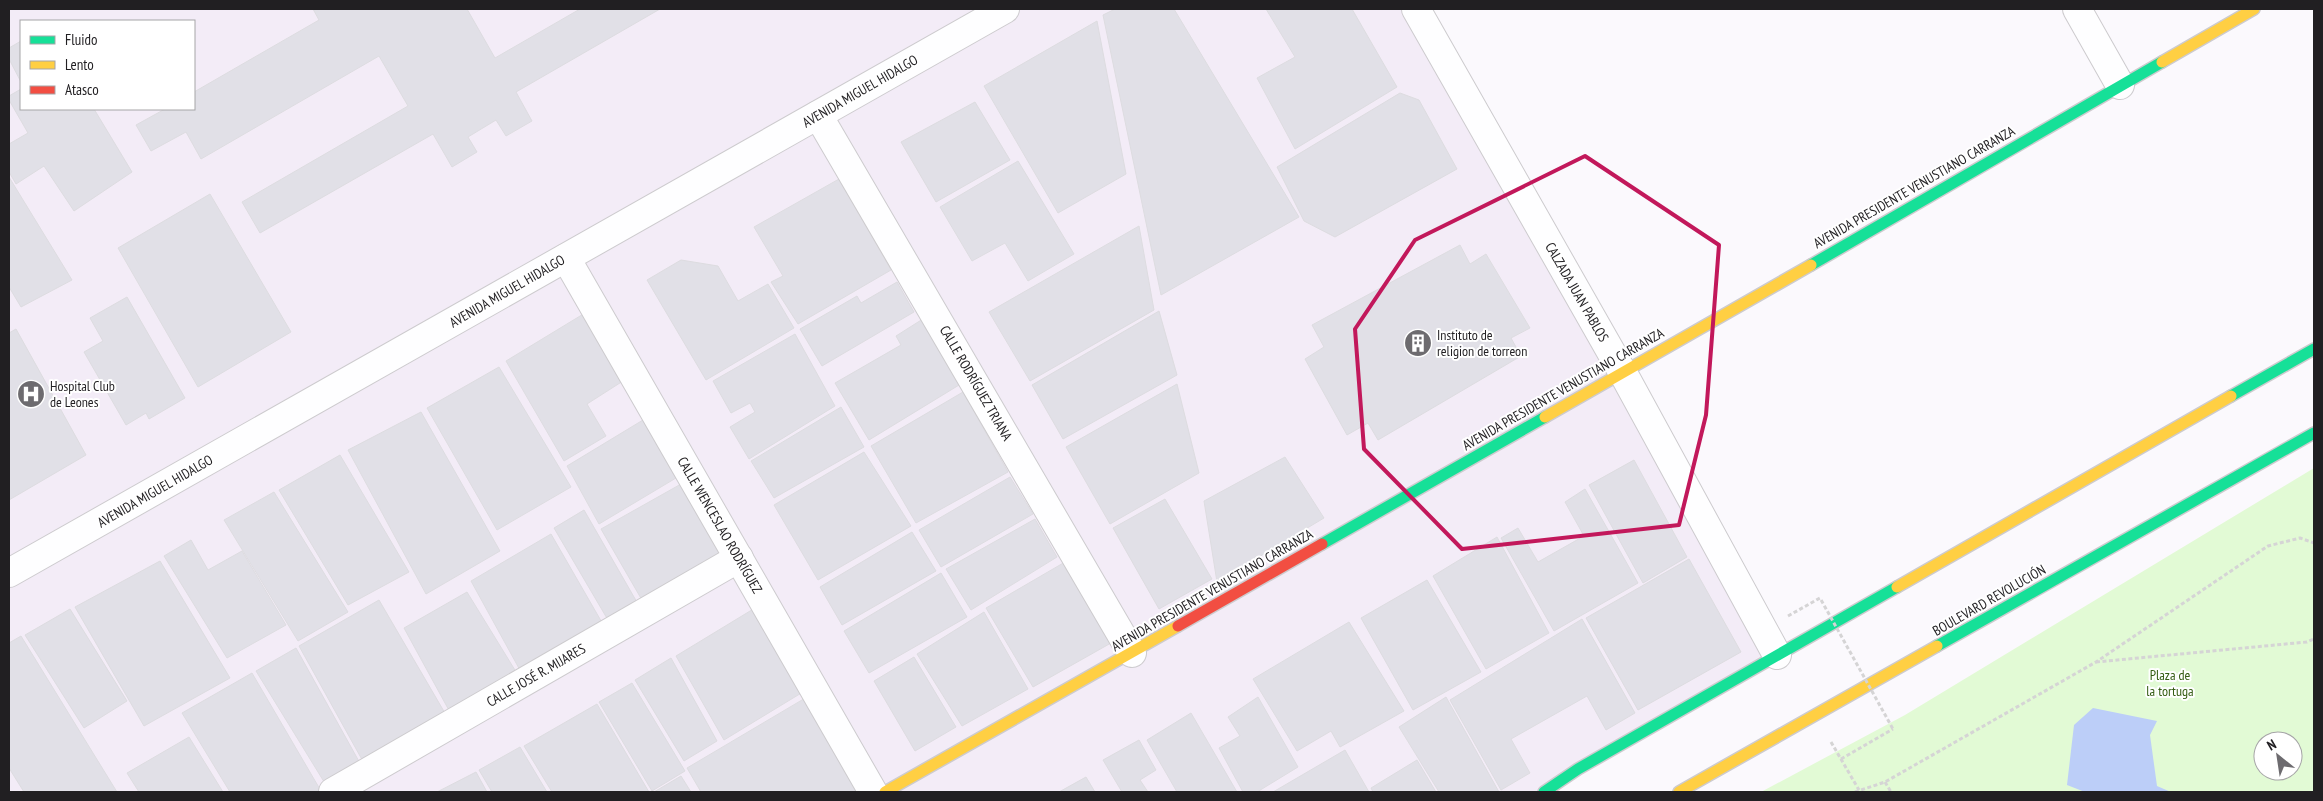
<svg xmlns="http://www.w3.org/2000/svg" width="2323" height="801" font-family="'PT Sans Narrow',sans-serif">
  <rect width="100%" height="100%" fill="#fbf9fd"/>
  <path fill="#f3ecf7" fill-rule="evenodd" d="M9 9H1421L1780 652 1539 792H9ZM21 21H194V109H21Z"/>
  <path fill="#e2fad5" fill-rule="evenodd" d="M2314 468V792H1761L1905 715ZM2263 741H2293V771H2263Z"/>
  <polygon fill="#bccef8" points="2093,708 2157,721 2150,735 2157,786 2171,792 2085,792 2067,785 2074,725"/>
  <g fill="#e1e0e7" stroke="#dddce0">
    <polygon points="313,9 467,9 495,58 580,9 660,9 516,92 532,121 506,136 496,120 468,137 477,152 452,167 433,134 260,233 242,202 408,106 379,56 201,159 186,132 151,151 136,125 165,109 194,109 194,92 319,20"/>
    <polygon points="1115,9 1174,9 1299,217 1161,295 1103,15"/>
    <polygon points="1266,9 1352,9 1397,87 1295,149 1257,78 1295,57"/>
    <polygon points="1097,21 1126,174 1058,213 984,86"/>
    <polygon points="21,41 21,82 9,59 9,48"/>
    <polygon points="21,89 21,109 94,109 132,172 74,211 44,166 16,184 9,172 9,144 28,133 9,100 9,96"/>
    <polygon points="1400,93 1419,100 1457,169 1335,237 1304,221 1277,167"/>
    <polygon points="975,102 1010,160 936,202 901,142"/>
    <polygon points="1018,161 1074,254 1028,281 1005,243 972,261 940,207"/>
    <polygon points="9,177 72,280 21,307 9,287"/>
    <polygon points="839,179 891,270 798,324 771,282 783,276 754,227"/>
    <polygon points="210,194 291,332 198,387 118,248"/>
    <polygon points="1139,226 1154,310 1030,381 989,312"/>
    <polygon points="1460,245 1470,264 1486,254 1530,328 1511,338 1521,356 1378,440 1368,423 1347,435 1305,359 1324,347 1312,325"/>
    <polygon points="681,260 718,266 738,301 768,284 794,328 706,380 647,280"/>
    <polygon points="897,282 914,312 822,366 800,329 857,296 861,303"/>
    <polygon points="127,297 185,398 149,419 146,413 126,425 84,352 103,341 90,318"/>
    <polygon points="1159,311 1177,375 1063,439 1032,385"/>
    <polygon points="585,313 623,381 587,404 606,436 564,461 506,361"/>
    <polygon points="926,317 964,382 869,440 835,383 901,345 896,336"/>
    <polygon points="16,329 86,455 9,500 9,333"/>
    <polygon points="795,334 835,406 749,459 730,427 755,412 750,403 731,413 713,381"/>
    <polygon points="499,367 571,487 497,530 427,408"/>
    <polygon points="1177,384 1199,473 1110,524 1066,447"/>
    <polygon points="963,392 1008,472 916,523 871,446"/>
    <polygon points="841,407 864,447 774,498 751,461"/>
    <polygon points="421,412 500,551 426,594 348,450"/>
    <polygon points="643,420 676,478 599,524 567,466"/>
    <polygon points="864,452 911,526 818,580 774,505"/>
    <polygon points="340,455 409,572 348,605 279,490"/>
    <polygon points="1285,457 1324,518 1217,582 1204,501"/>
    <polygon points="1634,460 1687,557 1643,583 1589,485"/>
    <polygon points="1010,477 1033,514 941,567 919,530"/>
    <polygon points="681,484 726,560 646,607 601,529"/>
    <polygon points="1585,489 1638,583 1554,631 1501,538 1518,528 1538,562 1584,536 1565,502"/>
    <polygon points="274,492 348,612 298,641 224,520"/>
    <polygon points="1165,499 1212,579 1159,609 1113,528"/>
    <polygon points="584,510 638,604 608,620 554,528"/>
    <polygon points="1035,519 1057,557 971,610 946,569"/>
    <polygon points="912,532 936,571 842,625 820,587"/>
    <polygon points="551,534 604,626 521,672 471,581"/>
    <polygon points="1497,537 1549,633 1486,669 1433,576"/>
    <polygon points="191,540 208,570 242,551 286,625 227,658 164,556"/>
    <polygon points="1689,559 1741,652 1638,710 1586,618"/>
    <polygon points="160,561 230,678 144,726 75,607"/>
    <polygon points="1065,562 1111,643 1033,687 986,608"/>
    <polygon points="941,573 967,617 869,673 844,631"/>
    <polygon points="1427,580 1481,672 1413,710 1361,618"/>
    <polygon points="467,592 518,675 451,714 404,628"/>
    <polygon points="379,600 449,720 365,765 299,646"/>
    <polygon points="755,608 803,692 724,740 676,656"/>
    <polygon points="70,609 127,701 84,728 25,635"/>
    <polygon points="984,612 1028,689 962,726 917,654"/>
    <polygon points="1582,619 1635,713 1606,730 1587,696 1511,739 1530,773 1501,790 1450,700"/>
    <polygon points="1349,622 1404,711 1340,747 1331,731 1297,751 1253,679"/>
    <polygon points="21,636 117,792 24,792 9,768 9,643"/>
    <polygon points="296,648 361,765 326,785 256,671"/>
    <polygon points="914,657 956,727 915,751 874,681"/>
    <polygon points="671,658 717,741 684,761 635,680"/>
    <polygon points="252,673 321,791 230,792 182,713"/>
    <polygon points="632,683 685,771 652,791 599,702"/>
    <polygon points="807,697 859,790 855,792 701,792 687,768"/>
    <polygon points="1258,697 1298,767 1257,792 1243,792 1219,748 1240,736 1228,717"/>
    <polygon points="1446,697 1499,792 1439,792 1399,727"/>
    <polygon points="597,704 649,792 552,792 524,746"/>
    <polygon points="1191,713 1237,792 1177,792 1147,740"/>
    <polygon points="189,737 223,792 139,792 127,773"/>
    <polygon points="1139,740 1156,770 1140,780 1148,792 1122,792 1103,760"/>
    <polygon points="520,747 547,792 492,792 479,770"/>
    <polygon points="1345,750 1369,792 1273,792"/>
    <polygon points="1417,760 1436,792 1373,792 1371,788"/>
    <polygon points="476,772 487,792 437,792"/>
    <polygon points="681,776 691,792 654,792"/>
    <polygon points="1086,777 1095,792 1059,792"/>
  </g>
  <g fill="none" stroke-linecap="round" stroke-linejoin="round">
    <g stroke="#cdcbce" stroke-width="30">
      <g id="street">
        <polyline points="1416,9 1623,373 1777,655"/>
        <polyline points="2077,9 2120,85"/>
        <polyline points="818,115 1132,653"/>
        <polyline points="566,258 873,792"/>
        <polyline points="9,573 1005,9"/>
        <polyline points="333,792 739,558"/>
      </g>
    </g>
    <g stroke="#cdcbce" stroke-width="14">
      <g id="fast">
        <polyline points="1811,265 2162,62"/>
        <polyline points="2231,396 2314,349"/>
        <polyline points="1322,544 1545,417"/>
        <polyline points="1937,646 2314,433"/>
        <polyline points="1544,792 1578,769 1897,587"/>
      </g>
    </g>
    <g stroke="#cdcbce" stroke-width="14">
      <g id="slow">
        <polyline points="2162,62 2254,9"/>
        <polyline points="1545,417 1811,265"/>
        <polyline points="1897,587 2231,396"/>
        <polyline points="885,792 1178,626"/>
        <polyline points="1679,792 1937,646"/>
      </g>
    </g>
    <g stroke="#cdcbce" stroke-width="14">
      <polyline id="jam" points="1178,626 1322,544"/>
    </g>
    <g stroke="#d5d4d5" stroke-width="3" stroke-dasharray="4 2.5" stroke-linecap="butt">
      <polyline points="2096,662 2307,642 2314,639"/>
      <polyline points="1831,742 1859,790"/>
      <polyline points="1841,759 1893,729"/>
      <polyline points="1885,782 1891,792"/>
      <polyline points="1855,792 1885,782 2096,662 2268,546 2300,538 2314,543"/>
    </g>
    <use href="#street" stroke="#fefeff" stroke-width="28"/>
    <use href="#fast" stroke="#16e098" stroke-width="11"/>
    <use href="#slow" stroke="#ffcf43" stroke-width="11"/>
    <use href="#jam" stroke="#f24e42" stroke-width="11"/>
    <polyline stroke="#d5d4d5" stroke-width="3" stroke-dasharray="4 2.5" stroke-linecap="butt" points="1788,616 1820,598 1893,729"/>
  </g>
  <path fill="none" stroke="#c2185b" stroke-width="4" stroke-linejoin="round" d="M1585 156 1719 245 1706 415 1679 525 1462 549 1364 449 1355 329 1415 240Z"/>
  <defs>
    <g id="building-disc" transform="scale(1.4375)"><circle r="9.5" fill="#6d6b6f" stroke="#fff"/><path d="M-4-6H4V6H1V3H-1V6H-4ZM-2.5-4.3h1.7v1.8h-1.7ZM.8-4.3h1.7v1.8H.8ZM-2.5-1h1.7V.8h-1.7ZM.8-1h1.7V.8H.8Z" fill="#fff"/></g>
    <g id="hospital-disc" transform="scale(1.4375)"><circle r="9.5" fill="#6d6b6f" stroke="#fff"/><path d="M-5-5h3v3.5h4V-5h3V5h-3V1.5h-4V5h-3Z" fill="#fff"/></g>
  </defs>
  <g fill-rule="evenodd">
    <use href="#building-disc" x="1418" y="343"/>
    <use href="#hospital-disc" x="31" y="394"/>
  </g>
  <g text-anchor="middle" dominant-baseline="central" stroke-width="4" stroke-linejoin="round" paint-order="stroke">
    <g font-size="14" fill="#211f22" stroke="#fff">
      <text transform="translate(860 91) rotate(-30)">AVENIDA MIGUEL HIDALGO</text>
      <text transform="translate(1914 187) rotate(-30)">AVENIDA PRESIDENTE VENUSTIANO CARRANZA</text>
      <text transform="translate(507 291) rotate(-30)">AVENIDA MIGUEL HIDALGO</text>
      <text transform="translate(1577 292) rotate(60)">CALZADA JUAN PABLOS</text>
      <text transform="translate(976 383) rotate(60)">CALLE RODRÍGUEZ TRIANA</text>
      <text transform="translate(1563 389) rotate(-30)">AVENIDA PRESIDENTE VENUSTIANO CARRANZA</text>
      <text transform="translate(155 491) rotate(-30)">AVENIDA MIGUEL HIDALGO</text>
      <text transform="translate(720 525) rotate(60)">CALLE WENCESLAO RODRÍGUEZ</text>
      <text transform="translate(1212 590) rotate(-30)">AVENIDA PRESIDENTE VENUSTIANO CARRANZA</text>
      <text transform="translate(1989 600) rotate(-30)">BOULEVARD REVOLUCIÓN</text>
      <text transform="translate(536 675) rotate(-30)">CALLE JOSÉ R. MIJARES</text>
    </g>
    <g font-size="14" fill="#211f22" stroke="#fff" text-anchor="start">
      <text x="1437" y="335">Instituto de<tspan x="1437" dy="16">religion de torreon</tspan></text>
      <text x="50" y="386">Hospital Club<tspan x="50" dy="16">de Leones</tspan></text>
    </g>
    <g font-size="14" fill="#345c12" stroke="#fff">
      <text x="2170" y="675">Plaza de<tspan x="2170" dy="16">la tortuga</tspan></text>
    </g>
  </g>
  <rect width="2323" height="801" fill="none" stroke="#211f22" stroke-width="20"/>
  <rect x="20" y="20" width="175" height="90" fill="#ffffff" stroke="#a6a5a7"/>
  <rect x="30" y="36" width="25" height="8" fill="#16e098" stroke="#a6a5a7"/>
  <text x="65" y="45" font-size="15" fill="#211f22">Fluido</text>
  <rect x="30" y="61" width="25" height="8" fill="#ffcf43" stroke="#a6a5a7"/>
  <text x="65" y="70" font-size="15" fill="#211f22">Lento</text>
  <rect x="30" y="86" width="25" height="8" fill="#f24e42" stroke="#a6a5a7"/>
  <text x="65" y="95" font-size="15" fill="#211f22">Atasco</text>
  <g transform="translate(2278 756) rotate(330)"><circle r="24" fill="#ffffff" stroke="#a6a5a7"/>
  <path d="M0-4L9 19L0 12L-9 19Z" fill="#6d6b6f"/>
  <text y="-8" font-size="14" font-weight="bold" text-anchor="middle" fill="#211f22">N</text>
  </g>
</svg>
